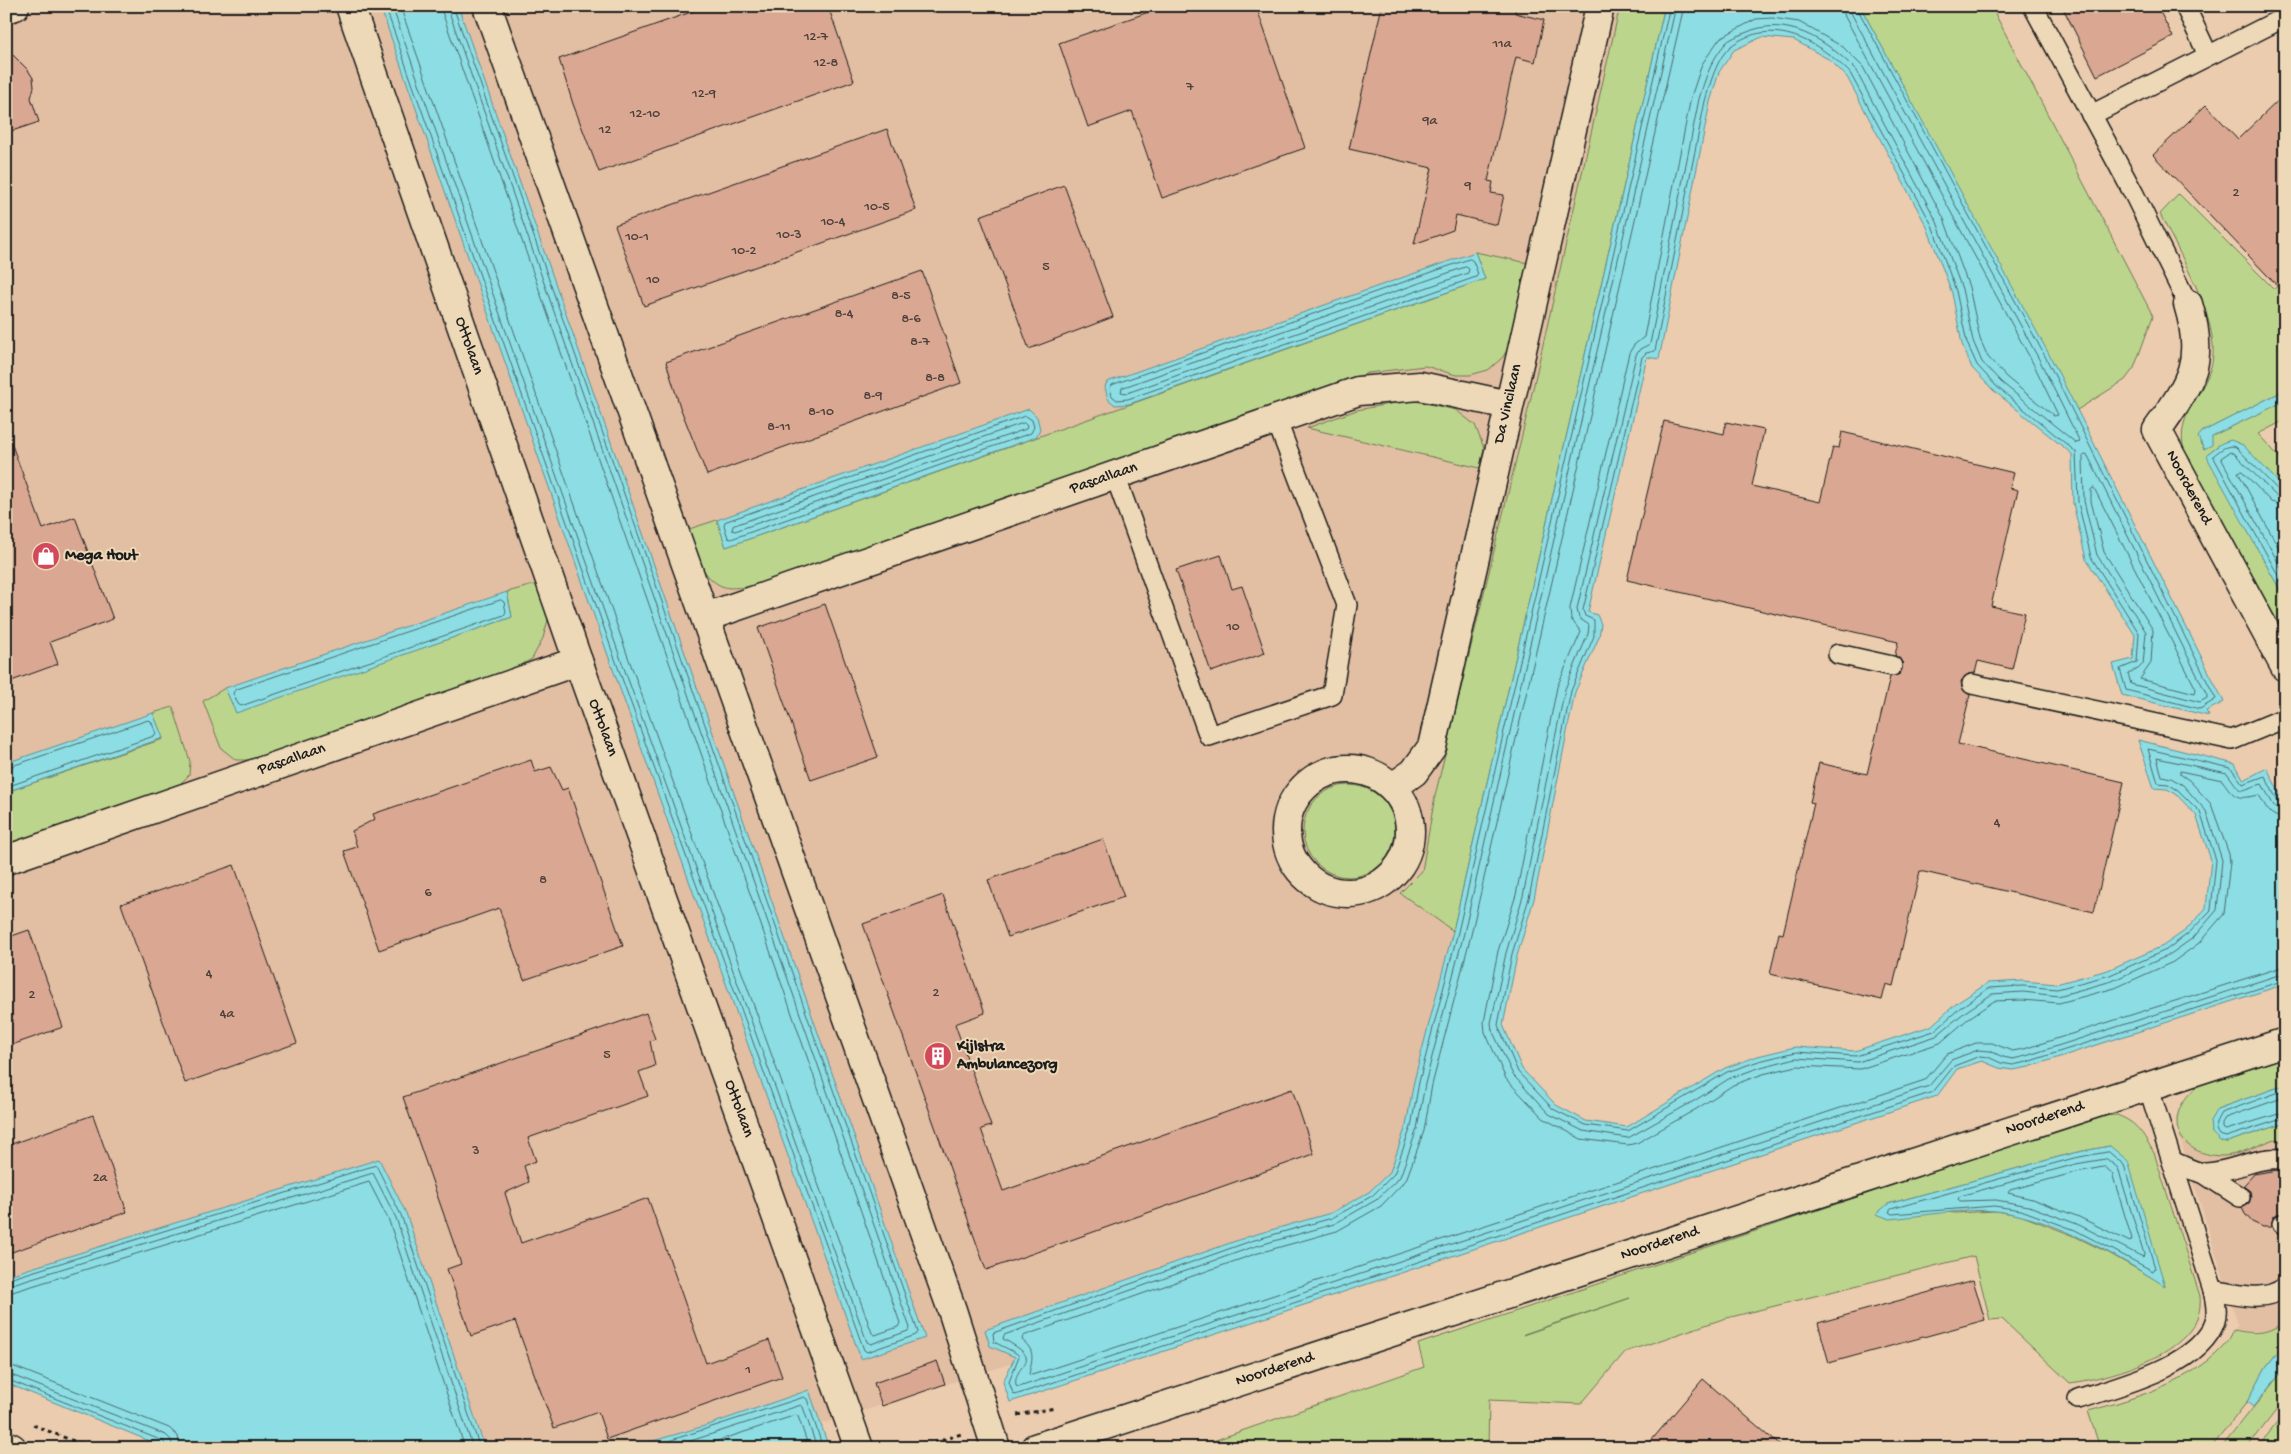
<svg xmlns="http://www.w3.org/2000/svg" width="2291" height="1454" font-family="'Gochi Hand',sans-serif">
  <rect width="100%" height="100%" fill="#ebccae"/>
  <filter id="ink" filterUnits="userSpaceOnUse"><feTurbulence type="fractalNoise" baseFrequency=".02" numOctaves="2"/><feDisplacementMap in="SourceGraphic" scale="10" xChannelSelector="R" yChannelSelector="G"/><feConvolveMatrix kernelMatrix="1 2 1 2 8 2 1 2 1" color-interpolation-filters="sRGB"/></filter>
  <g filter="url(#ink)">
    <g fill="#e2bea3">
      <polygon points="6,6 1687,6 1410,1236 747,1448 245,1448 6,1348"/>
      <polygon points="2178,1132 2192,1149 2207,1155 2226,1156 2275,1139 2285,1144 2285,1320 2273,1329 2264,1332 2234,1330 2238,1324"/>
    </g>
    <g fill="#bcd58c" stroke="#6c7854" fill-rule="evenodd">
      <polygon points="1620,6 1665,6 1453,931 1400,893 1422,871 1435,796 1529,406"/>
      <polygon points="1860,6 1991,6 2153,316 2134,368 2125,380 2077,410"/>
      <path d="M2179 194 2274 289 2285 279V390L2202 432 2200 443 2204 449 2212 436 2285 401V420L2258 434 2285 463V489L2238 443C2225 438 2217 447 2207 454L2285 599V639L2184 451C2175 413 2204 397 2212 363 2221 321 2178 252 2160 214Z"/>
      <path d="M1475 252 1528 263 1512 343 1502 358 1488 370 1470 375H1456L1425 366 1368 373 750 587C743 587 736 588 730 588 704 586 693 550 686 530L717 520 726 547 1485 279Z"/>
      <polygon points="1411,400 1456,410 1475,425 1484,448 1480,468 1307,428 1357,410"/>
      <polygon points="537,584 549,616 543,638 532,659 503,674 254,760 236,760 221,748 203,701 225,688 236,712 512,617 507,592"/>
      <polygon points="173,707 190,761 189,775 178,786 6,846 6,792 163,739 153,713"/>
      <circle cx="1349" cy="831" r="46"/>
      <path d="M2285 1056V1085L2217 1109 2211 1132 2220 1141 2227 1142 2285 1123V1144L2275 1139C2261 1144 2237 1156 2223 1156 2171 1155 2161 1109 2204 1082Z"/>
      <path d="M2117 1115C2138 1123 2143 1134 2154 1153L2200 1296C2206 1352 2113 1377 2070 1383L2002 1319 1990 1320 1974 1256 1723 1319 1625 1352 1581 1404 1489 1400 1488 1448H1193L1424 1367 1418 1344 2099 1116ZM2110 1146 2165 1285 2107 1252 2072 1235 2020 1215 1995 1211 1955 1213 1888 1204 2073 1153ZM1630 1298 1523 1335 1524 1334Z"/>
      <path d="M2285 1320V1343L2266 1367 2247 1402 2211 1448H2100L2088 1411C2132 1400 2214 1375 2234 1330 2253 1334 2270 1335 2285 1320Z"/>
      <polygon points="2285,1368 2285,1399 2247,1448 2221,1448"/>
      <polygon points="2285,1413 2285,1448 2257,1448"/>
    </g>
    <g fill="#8cdee4" stroke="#5f9094">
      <polygon points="380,6 458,6 925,1338 861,1359 610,661"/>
      <polygon points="1665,6 1860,6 2051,358 2224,702 2206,711 2209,716 2122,695 2113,664 2133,659 2135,635 2086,559 2073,503 2072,454 1993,390 1972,368 1962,344 1952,293 1927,227 1847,77 1830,60 1794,40 1762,37 1734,50 1719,72 1710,102 1659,359 1647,357 1588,612 1597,615 1601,624 1599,637 1575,692 1534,899 1517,956 1503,1025 1522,1069 1556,1105 1586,1121 1627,1127 1725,1068 1758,1056 1795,1047 1855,1051 1931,1026 1957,1003 1988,983 2023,981 2056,984 2108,970 2163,946 2186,930 2206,908 2211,860 2196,815 2176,794 2167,789 2154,788 2138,740 2235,764 2244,780 2267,768 2285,804 2285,984 2029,1067 2013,1070 1999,1068 1982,1061 1957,1069 1937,1096 1010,1402 1003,1382 1015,1357 990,1346 985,1330 1250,1236 1331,1213 1369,1192 1390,1172 1406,1126 1414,1081 1453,931"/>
      <polygon points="1475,252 1485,279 1129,404 1115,405 1108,399 1105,387 1107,382"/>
      <polygon points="2285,390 2285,401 2212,436 2212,445 2204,449 2198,437 2202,432"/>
      <polygon points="1029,409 1037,417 1040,429 1036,437 726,547 717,520"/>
      <polygon points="2231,440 2243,445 2285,489 2285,599 2209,461 2207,454 2222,443"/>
      <polygon points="507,592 512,617 236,713 225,688"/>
      <polygon points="153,713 163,738 6,792 6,763"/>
      <polygon points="2285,1085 2285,1123 2227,1142 2220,1141 2211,1132 2210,1121 2217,1109"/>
      <path d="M2110 1146 2128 1161 2165 1286C2116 1255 2054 1218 1996 1211 1967 1208 1920 1216 1890 1219L1876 1214 1888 1204 2073 1153Z"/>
      <polygon points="379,1159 406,1213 485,1448 167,1448 6,1383 6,1276"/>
      <polygon points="2285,1343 2285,1368 2253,1407 2247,1402 2266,1367"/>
      <polygon points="809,1390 829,1448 629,1448 708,1425"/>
    </g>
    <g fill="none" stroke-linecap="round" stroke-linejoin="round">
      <g stroke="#496a6c" stroke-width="1">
        <polyline points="385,6 615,659 864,1350 867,1352 916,1335 918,1332 453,6"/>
        <polyline points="392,6 620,657 867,1342 871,1344 908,1331 910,1328 447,6"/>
        <polyline points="400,6 627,654 872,1333 875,1335 898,1327 900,1323 440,6"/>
        <polyline points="1670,6 1458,932 1419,1082 1411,1127 1394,1174 1372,1196 1332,1218 1251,1241 993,1333 994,1342 1016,1353 1019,1356 1009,1382 1013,1393 1015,1395 1933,1092 1954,1066 1980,1056 1988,1057 2001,1063 2013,1065 2027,1062 2285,980"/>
        <path d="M1676 6 1464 933 1425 1084 1417 1129 1400 1177 1376 1200 1334 1224 1253 1247 1004 1335 1003 1339C1049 1363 1012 1362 1016 1386L1019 1387 1929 1086 1951 1060 1978 1050 1990 1051 2003 1057 2013 1059 2026 1056 2285 973"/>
        <path d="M1684 6 1471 935 1432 1085 1424 1131 1406 1180 1381 1206 1337 1231 1255 1254 1023 1336 1022 1340C1036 1351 1032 1359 1029 1374L1032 1375 1925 1080 1947 1054 1976 1043H1992L2012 1051 2024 1049 2285 966"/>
        <path d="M1842 6 1845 17 2035 367 2058 415 2054 416 2006 377 1988 357 1980 339 1969 287 1944 219 1863 67 1843 47 1799 22 1772 18 1756 19 1720 38 1702 64 1691 97 1644 337 1634 345 1629 353 1570 608 1571 619 1581 632 1557 687 1516 895 1498 951 1484 1022 1485 1032 1506 1079 1543 1118 1581 1139 1628 1145 1637 1143 1698 1108 1733 1085 1763 1074 1797 1066 1860 1069 1940 1043 1969 1018 1994 1001 2022 1000 2059 1003 2115 988 2173 962 2199 943 2224 914 2230 862 2229 854 2211 804 2189 780 2180 774V771L2222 780C2235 798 2236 800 2259 795 2266 806 2269 818 2285 818"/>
        <path d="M1850 6 1851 13 2041 363 2080 442 2076 443 2001 382 1982 362 1973 341 1962 289 1937 222 1855 69C1827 40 1785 14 1745 33 1739 36 1730 38 1725 44 1711 60 1705 79 1699 99L1650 344 1640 349 1636 355 1577 609 1579 618 1589 625 1588 634 1565 689 1523 896 1506 953 1491 1023 1492 1030 1513 1075 1549 1114 1583 1131 1628 1138 1694 1101 1730 1078 1761 1067 1796 1058 1858 1062 1936 1036 1965 1012 1992 994 2023 992 2058 996 2112 981 2169 955 2193 938 2217 910 2222 860 2206 811 2183 785 2171 778 2162 776 2157 758 2227 773C2245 797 2235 791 2262 784L2274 806 2285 811"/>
        <path d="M1856 6 2047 360 2216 699 2200 709 2126 690 2120 669 2137 662 2139 633 2091 557 2078 502 2076 452 1997 387 1977 365 1967 343 1956 291 1932 225 1850 73C1820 42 1772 15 1731 46 1717 57 1710 84 1705 101L1655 351 1646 353 1642 357 1583 610 1585 616 1594 620V636L1571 691 1529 898 1512 954 1498 1025 1518 1072 1553 1109 1585 1125 1628 1131 1727 1072 1759 1061 1796 1052 1856 1056 1934 1031 1961 1007 1989 988 2023 986 2057 989 2110 975 2166 950 2189 933 2211 910 2216 860 2200 812 2178 790 2168 784 2158 783 2148 749 2231 768 2243 784 2265 776 2278 802 2285 804"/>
        <polygon points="1470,259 1473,261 1478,274 1476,277 1128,399 1117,400 1112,396 1110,388 1112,385"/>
        <polygon points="1466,267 1469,269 1468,273 1127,393 1121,392 1122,388"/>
        <polygon points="1026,416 1032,420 1034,427 1031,433 731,539 728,538 724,525 725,522"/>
        <polygon points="1024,423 1027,426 1026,429 735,531 732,530 733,526"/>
        <polygon points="2085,455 2088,456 2207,695 2207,698 2200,702 2131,684 2128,673 2138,669 2143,664 2146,632 2097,555 2084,501 2083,457"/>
        <polygon points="2094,488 2196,689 2195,693 2140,679 2151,663 2153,630 2104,552 2091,501 2091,490"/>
        <path d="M2285 492 2279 491 2236 447C2227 444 2220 450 2213 456L2285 588"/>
        <polyline points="2285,499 2275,495 2235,454 2230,452 2221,458 2285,575"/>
        <polyline points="2285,506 2271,502 2242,471 2238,472 2285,560"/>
        <polygon points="501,600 504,602 506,612 504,615 241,706 238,704 233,693 235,690"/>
        <polyline points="6,768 148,720 151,721 156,733 154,736 6,787"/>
        <path d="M2285 1090 2221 1113C2216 1121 2213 1127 2219 1135L2226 1137 2285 1118"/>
        <polyline points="2285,1097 2225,1118 2222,1123 2222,1128 2226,1130 2285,1112"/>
        <polygon points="2109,1152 2124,1165 2155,1268 2153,1271 2075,1230 2021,1210 1994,1206 1892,1214 1889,1212 1891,1209 2074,1158"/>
        <polygon points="2107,1159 2118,1168 2144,1254 2143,1257 2077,1224 2029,1206 1996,1200 1960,1201 1958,1199 1960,1196 2076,1164"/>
        <polygon points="2105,1167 2112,1173 2132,1239 2130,1242 2079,1217 2032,1199 2008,1193 2010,1190 2077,1172"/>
        <polyline points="6,1280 376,1165 401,1215 480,1448"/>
        <polyline points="6,1286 373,1173 396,1218 473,1448"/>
        <polyline points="6,1294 369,1182 389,1221 465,1448"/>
        <polyline points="6,1365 15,1367 169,1428 178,1436 180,1448"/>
        <polyline points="6,1373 166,1435 171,1440 173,1448"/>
        <polyline points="6,1379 163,1441 167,1448"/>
        <polyline points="647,1448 804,1397 807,1399 823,1448"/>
        <polyline points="669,1448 801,1405 803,1407 817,1448"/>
        <polyline points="696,1448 796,1415 798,1416 809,1448"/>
      </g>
    </g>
    <g fill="#daa892" stroke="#1c1c1c">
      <polygon points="708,6 828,6 854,81 599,172 573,104 559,59"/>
      <polygon points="1166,6 1256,6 1305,148 1162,198 1132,111 1088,127 1059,43"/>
      <polygon points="1382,6 1516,6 1515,13 1544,20 1535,62 1516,57 1497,141 1488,181 1493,182 1491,193 1504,195 1497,225 1456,215 1453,230 1414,244 1432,168 1349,149"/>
      <polygon points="2062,6 2157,6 2173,37 2097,76"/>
      <polygon points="6,48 28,70 33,78 34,87 31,98 39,122 6,133"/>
      <polygon points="2285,94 2285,294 2153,155 2206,105 2238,139"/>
      <polygon points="887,129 916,210 644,306 615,225"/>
      <polygon points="1064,185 1113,317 1029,349 980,216"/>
      <polygon points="922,271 961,383 707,475 680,407 666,362"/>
      <polygon points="1664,421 1724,434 1726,422 1764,430 1752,486 1820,502 1833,447 1839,448 1842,432 2014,473 2010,488 2018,490 1991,606 2025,613 2012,669 1978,661 1975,673 1968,674 1961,681 1962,688 1970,695 1958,744 2124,782 2094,912 1920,871 1893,986 1886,984 1882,1000 1770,974 1779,933 1783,934 1814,803 1810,802 1819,763 1867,774 1890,677 1900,674 1903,663 1895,655 1898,642 1627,580"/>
      <polygon points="9,437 43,529 75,517 113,619 50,642 58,664 6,683 6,438"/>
      <polygon points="1221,555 1232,589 1242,586 1265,653 1211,672 1176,570"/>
      <polygon points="825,604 878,757 811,780 758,628"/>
      <polygon points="531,760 535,772 551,767 562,790 568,788 623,946 524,980 499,908 379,950 344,851 357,847 352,831 375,819 373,814"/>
      <polygon points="1103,839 1124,897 1008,937 988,880"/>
      <polygon points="234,865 297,1043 185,1083 121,904"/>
      <polygon points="943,895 985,1013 955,1024 991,1126 981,1129 1003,1191 1292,1089 1314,1154 986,1270 863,924"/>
      <polygon points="29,930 63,1027 6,1047 6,938"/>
      <polygon points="646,1013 655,1039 650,1041 655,1066 639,1072 648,1096 528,1138 536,1161 524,1166 529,1182 505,1193 521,1243 648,1198 706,1363 769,1340 782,1377 607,1439 598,1412 554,1428 515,1321 471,1336 447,1269 461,1264 403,1097"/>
      <polygon points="93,1115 127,1212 6,1254 6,1146"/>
      <polygon points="2277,1170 2285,1174 2285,1213 2277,1214 2273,1217 2271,1227 2263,1227 2252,1222 2245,1214 2242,1208 2249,1204 2251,1197 2250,1191 2243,1186 2254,1174"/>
      <polygon points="1973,1280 1985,1320 1829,1363 1818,1323"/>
      <polygon points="937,1361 945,1384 882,1406 874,1383"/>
      <polygon points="1703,1379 1783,1448 1645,1448"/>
    </g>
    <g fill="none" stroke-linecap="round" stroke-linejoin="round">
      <g stroke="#1c1c1c" stroke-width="22">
        <g id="service">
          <polyline points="2033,6 2134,194 2188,304"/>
          <polyline points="2185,6 2208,55"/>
          <polyline points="2091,115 2285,17"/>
          <polyline points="1115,475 1209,736 1332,695 1347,605 1276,419"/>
          <polyline points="1838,654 1892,666"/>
          <polyline points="1972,684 2232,740 2285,718"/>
          <path d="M2172 1161C2182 1165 2195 1173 2205 1173 2232 1173 2259 1154 2285 1160"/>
          <polyline points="2203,1173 2240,1197"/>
          <polyline points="2282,1224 2285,1226"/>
          <path d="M2213 1290C2237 1294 2265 1303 2285 1287"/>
          <path d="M2078 1399C2118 1386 2201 1366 2215 1321 2218 1311 2215 1300 2213 1290L2148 1086"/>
        </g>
      </g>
      <g stroke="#1c1c1c" stroke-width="31">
        <g id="minor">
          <polyline points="350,6 578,661 859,1448"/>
          <polyline points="487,6 952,1310 996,1448"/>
          <polyline points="6,9 15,6"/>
          <path d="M2188 304C2206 363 2190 383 2157 430L2285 667"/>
          <polyline points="706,617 1358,391 1420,386 1509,405"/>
          <circle cx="1348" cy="831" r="62"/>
          <polyline points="1393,787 1414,772 1432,747 1600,6"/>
          <polyline points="6,860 578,661"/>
        </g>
      </g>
      <g stroke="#1c1c1c" stroke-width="31">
        <g id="tertiary">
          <polyline points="6,1445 12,1448"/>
          <polyline points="1035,1448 2285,1042"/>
        </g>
      </g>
      <g stroke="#1c1c1c" stroke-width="3" stroke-dasharray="4 4" stroke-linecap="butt">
        <polyline points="1017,1415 1055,1408"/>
        <polyline points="33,1425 91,1448"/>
        <polyline points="919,1448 961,1434"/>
      </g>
      <use href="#service" stroke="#edd8b7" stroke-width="19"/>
      <use href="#minor" stroke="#edd8b7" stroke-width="28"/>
      <use href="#tertiary" stroke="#edd8b7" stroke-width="28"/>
    </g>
  </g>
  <defs>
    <g id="shop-disc" transform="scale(1.4375)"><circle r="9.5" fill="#d1495b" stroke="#edd8b7"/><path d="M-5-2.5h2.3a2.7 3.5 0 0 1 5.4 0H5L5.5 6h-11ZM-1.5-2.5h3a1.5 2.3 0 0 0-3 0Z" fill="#fff"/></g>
    <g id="building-disc" transform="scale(1.4375)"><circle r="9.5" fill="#d1495b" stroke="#edd8b7"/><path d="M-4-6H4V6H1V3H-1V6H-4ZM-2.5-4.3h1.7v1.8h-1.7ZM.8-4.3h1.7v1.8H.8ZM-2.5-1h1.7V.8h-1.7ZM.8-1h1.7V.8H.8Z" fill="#fff"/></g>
  </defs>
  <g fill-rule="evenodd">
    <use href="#shop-disc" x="46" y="556"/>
    <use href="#building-disc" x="938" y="1056"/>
  </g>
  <g text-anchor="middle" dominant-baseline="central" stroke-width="4" stroke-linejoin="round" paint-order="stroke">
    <g font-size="14" fill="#4c3f3a">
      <text x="816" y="37">12-7</text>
      <text x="1502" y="44">11a</text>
      <text x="826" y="63">12-8</text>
      <text x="1190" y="87">7</text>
      <text x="704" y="94">12-9</text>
      <text x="645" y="114">12-10</text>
      <text x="1430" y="121">9a</text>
      <text x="605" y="130">12</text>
      <text x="1468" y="186">9</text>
      <text x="2236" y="193">2</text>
      <text x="877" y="207">10-5</text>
      <text x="833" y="222">10-4</text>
      <text x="789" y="235">10-3</text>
      <text x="637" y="237">10-1</text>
      <text x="744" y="251">10-2</text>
      <text x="1046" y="267">5</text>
      <text x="653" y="280">10</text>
      <text x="901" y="296">8-5</text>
      <text x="844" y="314">8-4</text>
      <text x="911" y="319">8-6</text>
      <text x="920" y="342">8-7</text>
      <text x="935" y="378">8-8</text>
      <text x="873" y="396">8-9</text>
      <text x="821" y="412">8-10</text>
      <text x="779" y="427">8-11</text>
      <text x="1233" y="627">10</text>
      <text x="1997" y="823">4</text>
      <text x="543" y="880">8</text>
      <text x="428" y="893">6</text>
      <text x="209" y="974">4</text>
      <text x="936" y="993">2</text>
      <text x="32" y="995">2</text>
      <text x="227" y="1014">4a</text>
      <text x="607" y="1055">5</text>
      <text x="476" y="1151">3</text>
      <text x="100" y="1178">2a</text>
      <text x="748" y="1370">1</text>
    </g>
    <g font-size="16" fill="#1c1c1c" stroke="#edd8b7">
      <text transform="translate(468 346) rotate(71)">Ottolaan</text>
      <text transform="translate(1509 404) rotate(-77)">Da Vincilaan</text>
      <text transform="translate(1104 479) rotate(-19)">Pascallaan</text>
      <text transform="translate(2188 488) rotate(62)">Noorderend</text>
      <text transform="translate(602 728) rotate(70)">Ottolaan</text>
      <text transform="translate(292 760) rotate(-19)">Pascallaan</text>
      <text transform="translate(738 1109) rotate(70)">Ottolaan</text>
      <text transform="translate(2045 1119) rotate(-18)">Noorderend</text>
      <text transform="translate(1660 1244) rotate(-18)">Noorderend</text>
      <text transform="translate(1275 1370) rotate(-18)">Noorderend</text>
    </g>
    <g font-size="16" font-weight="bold" fill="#1c1c1c" stroke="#edd8b7" text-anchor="start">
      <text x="65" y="556">Mega Hout</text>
      <text x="957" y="1047">Kijlstra<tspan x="957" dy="18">Ambulancezorg</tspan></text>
    </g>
  </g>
  <rect width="2291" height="1454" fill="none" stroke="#edd8b7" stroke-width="25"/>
  <rect x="12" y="12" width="2266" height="1429" fill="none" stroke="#1c1c1c" stroke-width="2" filter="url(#ink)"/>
</svg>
